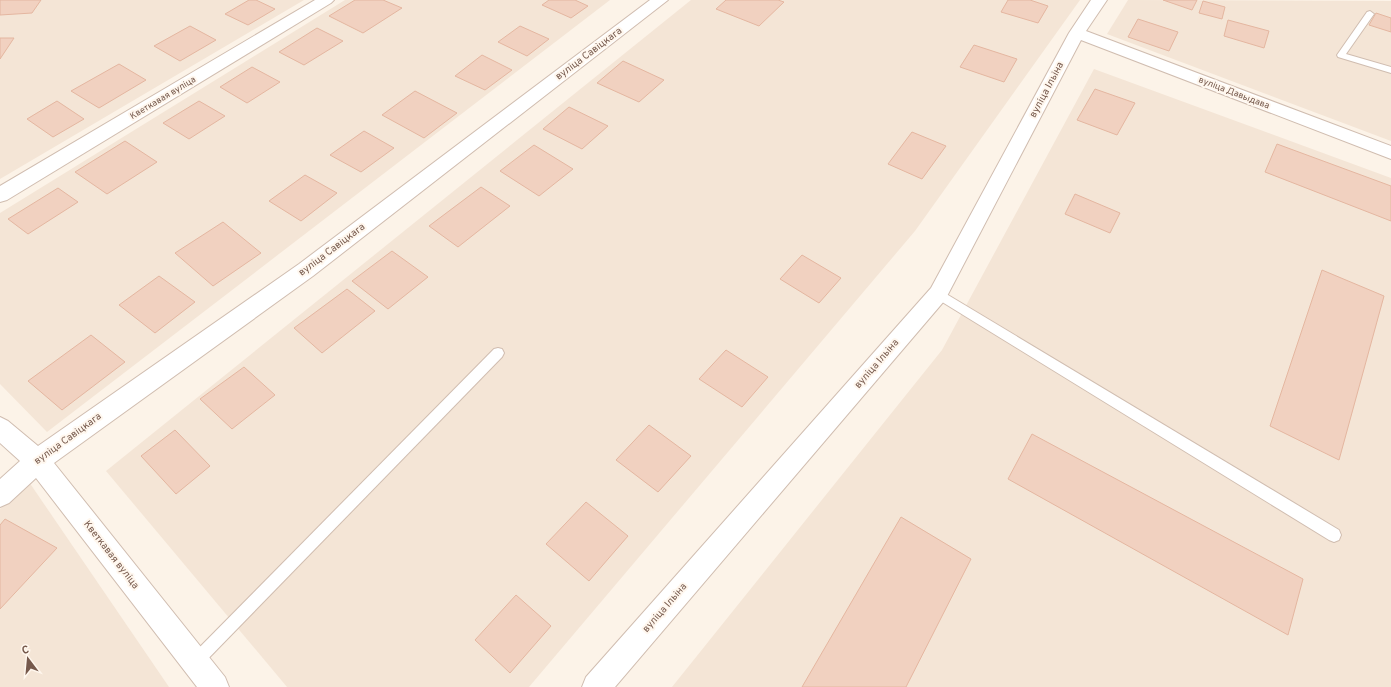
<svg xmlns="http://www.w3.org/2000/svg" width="1391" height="687" font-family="Overpass,sans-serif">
  <rect width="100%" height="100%" fill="#fcf3e8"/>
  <g fill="#f4e5d6">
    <polygon points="0,0 304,0 0,179"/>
    <polygon points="345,0 610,0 47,432 0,384 0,213"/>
    <polygon points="691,0 1080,0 915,231 529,687 287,687 106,471"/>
    <polygon points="1128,0 1391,1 1391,141 1107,34"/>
    <polygon points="1094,69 1391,178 1391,687 672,687 942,350"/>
    <polygon points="29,482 169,687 0,687 0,509"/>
  </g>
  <g fill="#f1d1c0" stroke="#e4b6a0">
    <polygon points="0,0 41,0 32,13 0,15"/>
    <polygon points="249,0 256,0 275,9 248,25 225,14"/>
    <polygon points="355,0 383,0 402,8 363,33 329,16"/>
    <polygon points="549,0 575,0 588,6 571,18 542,5"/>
    <polygon points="726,0 778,0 784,2 759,26 716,9"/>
    <polygon points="1008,0 1030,0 1048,6 1038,23 1001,12"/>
    <polygon points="1163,0 1197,0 1192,10"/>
    <polygon points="1203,1 1225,7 1222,19 1199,13"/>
    <polygon points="1376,13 1391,18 1391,32 1369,25"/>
    <polygon points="1138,19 1178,32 1169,51 1128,37"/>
    <polygon points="1228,20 1269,31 1264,48 1224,36"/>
    <polygon points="190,26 216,40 180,61 154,46"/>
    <polygon points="520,26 549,39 527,56 498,42"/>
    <polygon points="317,28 343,41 304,65 279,52"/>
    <polygon points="0,38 14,38 0,59"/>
    <polygon points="974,45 1017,59 1004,82 960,67"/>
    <polygon points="482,55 512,70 485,90 455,76"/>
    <polygon points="623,61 664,80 639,102 597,83"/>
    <polygon points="119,64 146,80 99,108 71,91"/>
    <polygon points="252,67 280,82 247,103 220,87"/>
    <polygon points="1095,89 1135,103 1117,135 1077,120"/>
    <polygon points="415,91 457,113 424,138 382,115"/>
    <polygon points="57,101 84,119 53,137 27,119"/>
    <polygon points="199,101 225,116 189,139 163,123"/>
    <polygon points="569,107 608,126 582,149 543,129"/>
    <polygon points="364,131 394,148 361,172 330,155"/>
    <polygon points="912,132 946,146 922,179 888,164"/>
    <polygon points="125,141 157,162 107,194 75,172"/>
    <polygon points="1277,144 1391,186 1391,221 1265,172"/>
    <polygon points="534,145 573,169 539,196 500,171"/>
    <polygon points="305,175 337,193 301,221 269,201"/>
    <polygon points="481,187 510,206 458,247 429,226"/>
    <polygon points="58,188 78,202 28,234 8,219"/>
    <polygon points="1075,194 1120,213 1110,233 1065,214"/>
    <polygon points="223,222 261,253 213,286 175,253"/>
    <polygon points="392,251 428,277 388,309 352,281"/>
    <polygon points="802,255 841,278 819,303 780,279"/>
    <polygon points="1322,270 1384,296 1339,460 1270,426"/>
    <polygon points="159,276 195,302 155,333 119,305"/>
    <polygon points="347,289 375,311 322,353 294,328"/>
    <polygon points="91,335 125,362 62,410 28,381"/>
    <polygon points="726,350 768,377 742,407 699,379"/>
    <polygon points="244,367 275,395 232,429 200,399"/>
    <polygon points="649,425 691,456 658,492 616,460"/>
    <polygon points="175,430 210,466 176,494 141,456"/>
    <polygon points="1032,434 1303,579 1288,635 1008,479"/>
    <polygon points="586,502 628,536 589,581 546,544"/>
    <polygon points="901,517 971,559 906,687 802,687"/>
    <polygon points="5,519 57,548 0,609 0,525"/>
    <polygon points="516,595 551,626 510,673 475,640"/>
  </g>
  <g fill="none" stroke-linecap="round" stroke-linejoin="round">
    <g stroke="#d0bdb0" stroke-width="2">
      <g id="service">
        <polygon points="1370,11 1374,14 1346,54 1391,67 1391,73 1338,57 1337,55 1367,12"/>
        <polygon points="938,289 1339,530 1341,535 1339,540 1334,542 1329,540 934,297 932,294 934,291"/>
        <polygon points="498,348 502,349 504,353 502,357 200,667 195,670 190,667 187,662 190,657 494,349"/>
      </g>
    </g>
    <g stroke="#d0bdb0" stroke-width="2">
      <g id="minor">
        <polygon points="315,0 334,0 331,3 7,200 0,202 0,186"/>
        <polygon points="650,0 668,0 313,276 54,463 225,677 229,687 197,687 36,478 9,503 0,507 0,479 20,461 0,443 0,417 8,421 38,446 299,264"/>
        <polygon points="1091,0 1107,0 1086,31 1391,146 1391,159 1081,40 945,300 615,687 582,687 586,677 931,288 1069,33"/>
      </g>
    </g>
    <use href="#service" fill="#fff" fill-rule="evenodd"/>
    <use href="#minor" fill="#fff" fill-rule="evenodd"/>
  </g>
  <g text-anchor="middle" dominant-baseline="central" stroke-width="4" stroke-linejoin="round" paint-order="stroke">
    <g font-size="9" fill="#76594c" stroke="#fff7ee">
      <text transform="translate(1234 93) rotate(21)">вуліца Давыдава</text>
      <text transform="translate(163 98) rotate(-31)">Кветкавая вуліца</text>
    </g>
    <g font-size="10" fill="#76594c" stroke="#fff7ee">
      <text transform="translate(589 54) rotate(-37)">вуліца Савіцкага</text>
      <text transform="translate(1047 90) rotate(-62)">вуліца Ільіна</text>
      <text transform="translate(332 250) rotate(-37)">вуліца Савіцкага</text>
      <text transform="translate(877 364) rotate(-49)">вуліца Ільіна</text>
      <text transform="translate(68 439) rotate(-36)">вуліца Савіцкага</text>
      <text transform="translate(111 555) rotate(52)">Кветкавая вуліца</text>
      <text transform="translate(665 608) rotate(-49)">вуліца Ільіна</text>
    </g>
  </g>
  <g transform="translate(28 659) rotate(344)" stroke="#fff7ee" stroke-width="3" paint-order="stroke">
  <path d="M0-3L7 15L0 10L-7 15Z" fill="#76594c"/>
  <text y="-6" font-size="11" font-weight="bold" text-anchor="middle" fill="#76594c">С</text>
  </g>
</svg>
